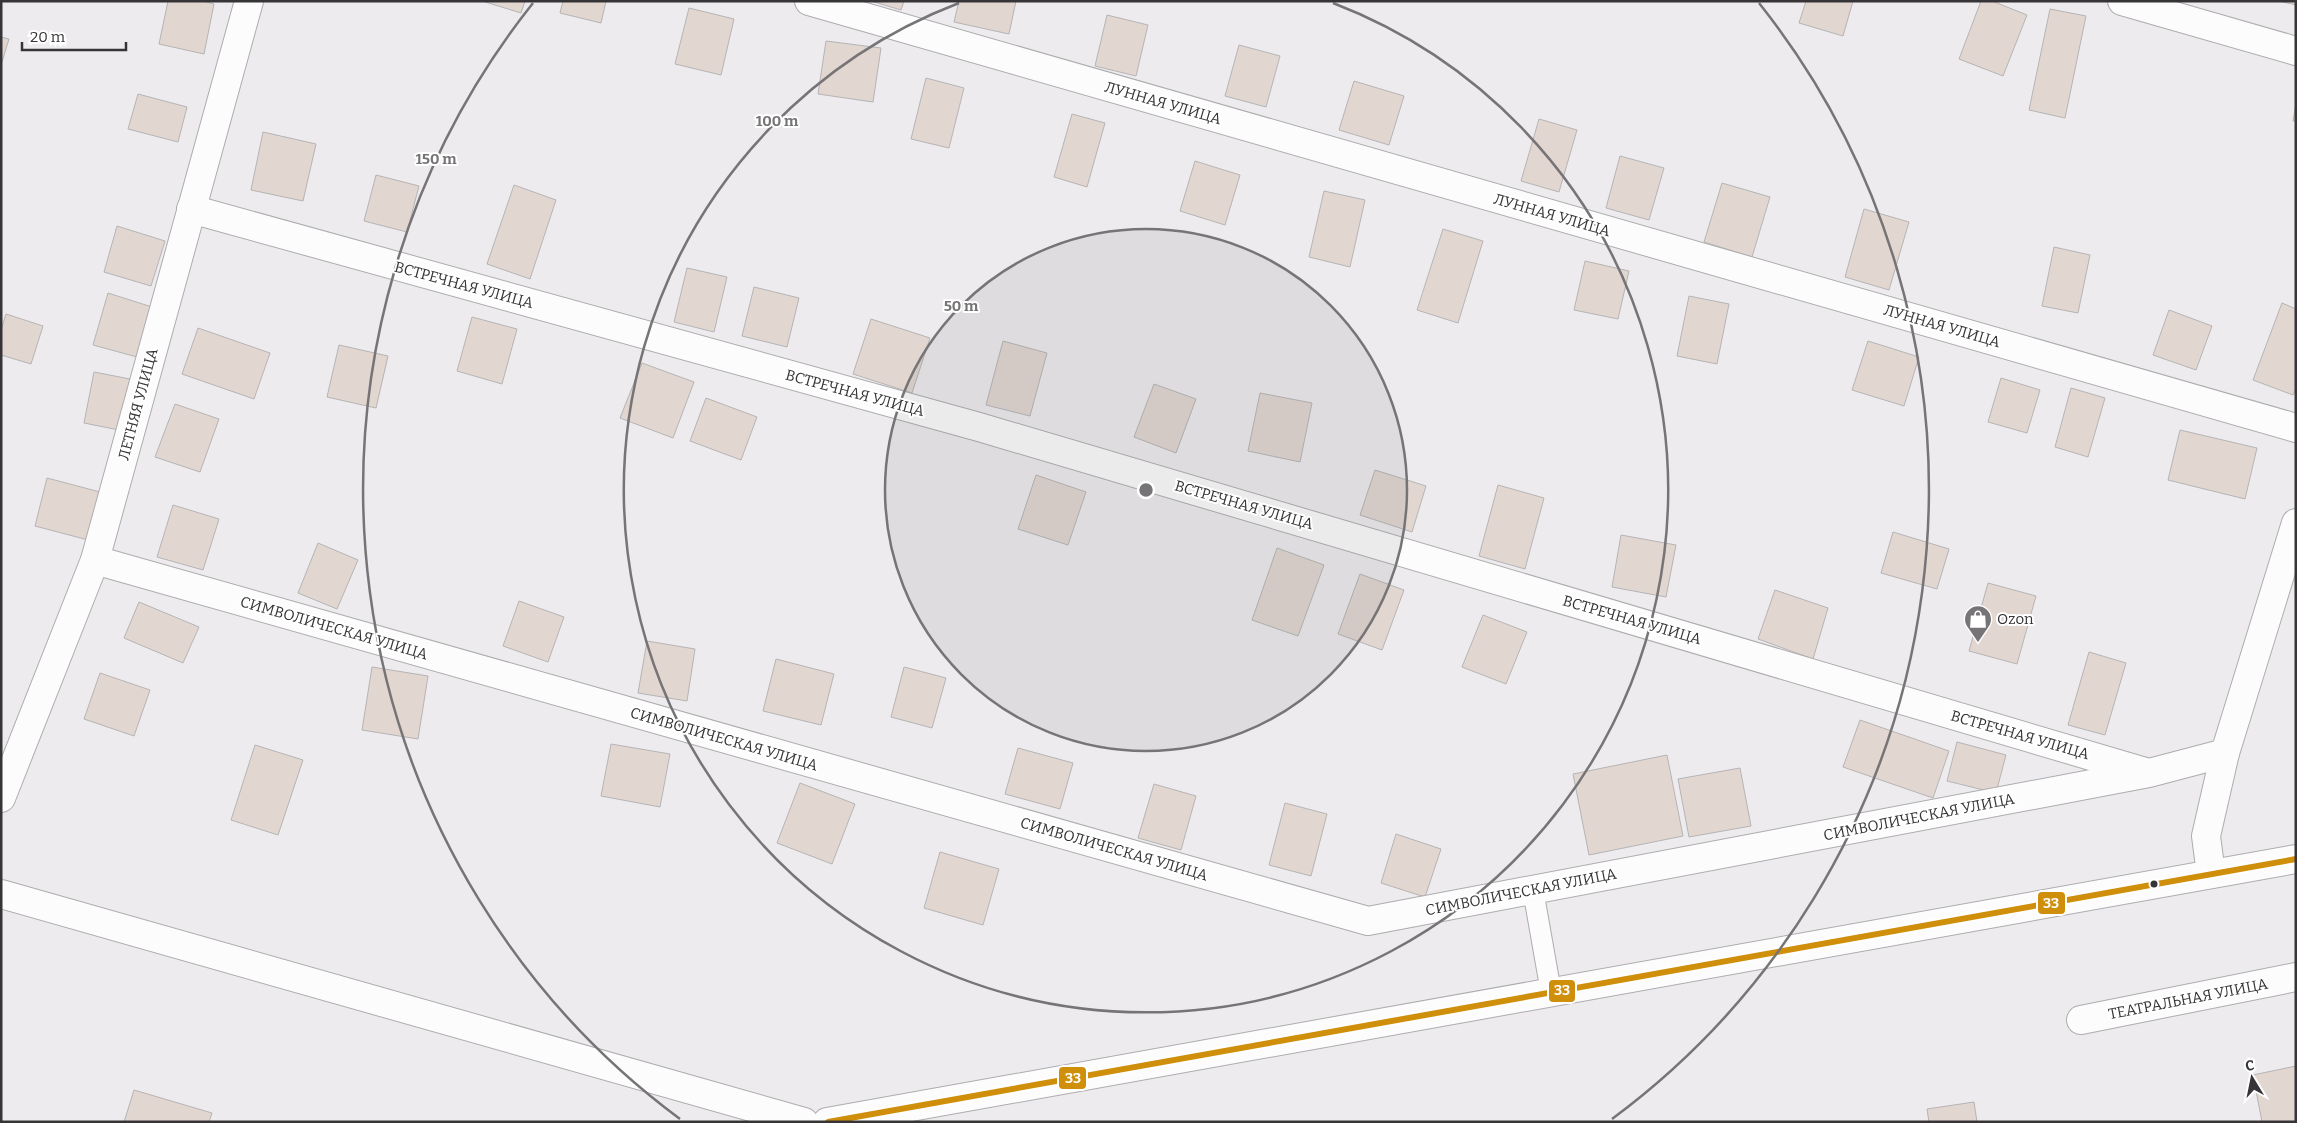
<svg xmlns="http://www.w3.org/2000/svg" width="2297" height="1123" font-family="Bitter,serif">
  <rect width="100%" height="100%" fill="#edebee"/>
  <g fill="#e2d6d1" stroke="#b5b4b5">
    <polygon points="168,1 203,1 214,4 204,54 159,44"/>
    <polygon points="482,1 525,1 521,13"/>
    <polygon points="563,1 606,1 601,23 560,13"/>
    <polygon points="871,1 904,1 901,10"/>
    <polygon points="959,1 1016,1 1009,34 954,22"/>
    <polygon points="1806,1 1853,1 1843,36 1799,23"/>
    <polygon points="1981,1 1992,1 2027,15 2003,76 1959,59"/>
    <polygon points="2279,1 2296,1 2296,5"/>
    <polygon points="689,8 734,19 721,75 675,64"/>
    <polygon points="2050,9 2086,16 2065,118 2029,110"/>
    <polygon points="1107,15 1148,25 1136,76 1095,66"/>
    <polygon points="1,37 9,39 1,65"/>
    <polygon points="826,41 881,48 873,102 818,94"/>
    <polygon points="1239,45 1280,56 1266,107 1225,96"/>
    <polygon points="926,78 964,88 949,148 911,139"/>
    <polygon points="1354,81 1404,96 1389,145 1339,130"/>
    <polygon points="138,94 187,107 178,142 128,129"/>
    <polygon points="2296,103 2296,121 2293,121"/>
    <polygon points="1072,114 1105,123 1087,187 1054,177"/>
    <polygon points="1539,119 1577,130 1559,192 1521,181"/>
    <polygon points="263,132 316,144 303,201 251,190"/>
    <polygon points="1620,156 1664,168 1649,220 1606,208"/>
    <polygon points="1195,161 1240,175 1225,225 1180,211"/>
    <polygon points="376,175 419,186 407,232 364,221"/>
    <polygon points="1722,183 1770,197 1752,257 1704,242"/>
    <polygon points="514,185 556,200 530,279 487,264"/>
    <polygon points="1324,191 1365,200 1350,267 1309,257"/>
    <polygon points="1864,209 1909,222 1889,290 1845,277"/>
    <polygon points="117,226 165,241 151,286 104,272"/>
    <polygon points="1443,229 1483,241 1458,323 1417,310"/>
    <polygon points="2054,247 2090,255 2078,313 2042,306"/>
    <polygon points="1585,261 1629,271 1618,319 1574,310"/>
    <polygon points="687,268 727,277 714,332 674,322"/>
    <polygon points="754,287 799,298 787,347 742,336"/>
    <polygon points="108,293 152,307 137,357 93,345"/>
    <polygon points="1689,296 1729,304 1717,364 1677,356"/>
    <polygon points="2282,303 2296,309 2296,388 2293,395 2253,380"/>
    <polygon points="2169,310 2212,326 2196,370 2153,355"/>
    <polygon points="6,314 43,326 31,364 1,355 1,330"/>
    <polygon points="472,317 517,329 502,384 457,371"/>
    <polygon points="871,319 930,338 912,393 853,374"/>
    <polygon points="198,328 270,353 254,399 182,374"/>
    <polygon points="1003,341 1047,353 1030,416 986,405"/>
    <polygon points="1868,341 1919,357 1904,406 1852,390"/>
    <polygon points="339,345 388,356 376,408 327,397"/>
    <polygon points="642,363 694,382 673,438 620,418"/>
    <polygon points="94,372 130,379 119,430 84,423"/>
    <polygon points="2001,378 2040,390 2027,433 1988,422"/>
    <polygon points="1154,384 1196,399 1176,453 1134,437"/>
    <polygon points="2071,388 2105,398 2088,457 2055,447"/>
    <polygon points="1260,393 1312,403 1300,462 1248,451"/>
    <polygon points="706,398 757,417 741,460 690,441"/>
    <polygon points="175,404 219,419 200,472 155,457"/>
    <polygon points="2180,430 2257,448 2245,499 2168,480"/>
    <polygon points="1375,470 1426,486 1412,532 1360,515"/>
    <polygon points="1036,475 1086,492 1068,545 1018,529"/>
    <polygon points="47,478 100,492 88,540 35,526"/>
    <polygon points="1498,485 1544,498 1525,569 1479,556"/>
    <polygon points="173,505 219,519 203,570 157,557"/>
    <polygon points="1893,532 1949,549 1937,589 1881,573"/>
    <polygon points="1621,535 1676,545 1666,597 1612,587"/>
    <polygon points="318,543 358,560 337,609 298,593"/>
    <polygon points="1277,548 1324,565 1298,636 1252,620"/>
    <polygon points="1360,574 1404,590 1382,650 1338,634"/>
    <polygon points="1988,583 2036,596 2017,664 1969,651"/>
    <polygon points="1775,590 1828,608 1813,659 1758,639"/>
    <polygon points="519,601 564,617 548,662 503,646"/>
    <polygon points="139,602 199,627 183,663 124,638"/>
    <polygon points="1483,615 1527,632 1506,684 1462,667"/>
    <polygon points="647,641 695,649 687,701 638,693"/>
    <polygon points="2089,652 2126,663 2105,735 2068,725"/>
    <polygon points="776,659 834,674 821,725 763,711"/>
    <polygon points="372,667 428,676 418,739 362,730"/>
    <polygon points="904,667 946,678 932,728 891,717"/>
    <polygon points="100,673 150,690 134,736 84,719"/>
    <polygon points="1860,720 1949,751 1933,798 1843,767"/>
    <polygon points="1957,742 2006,755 1996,793 1947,781"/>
    <polygon points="611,744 670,754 660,807 601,796"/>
    <polygon points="255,745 303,760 278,835 231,820"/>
    <polygon points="1018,748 1073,763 1060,809 1005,794"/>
    <polygon points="1667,755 1683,836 1589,855 1573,774"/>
    <polygon points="1740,768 1751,826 1689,837 1678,779"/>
    <polygon points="800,783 855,804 832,864 777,843"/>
    <polygon points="1154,784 1196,796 1181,850 1138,838"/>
    <polygon points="1285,803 1327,814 1311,876 1269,865"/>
    <polygon points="1396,834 1441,849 1425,897 1381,883"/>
    <polygon points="940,852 999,869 983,925 924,908"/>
    <polygon points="2296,1066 2296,1122 2262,1122 2253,1075"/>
    <polygon points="134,1090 212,1113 209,1122 124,1122"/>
    <polygon points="1974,1102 1977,1122 1929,1122 1927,1109"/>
  </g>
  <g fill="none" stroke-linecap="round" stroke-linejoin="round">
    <g stroke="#adacae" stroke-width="22">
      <polyline id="service" points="1533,890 1551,992"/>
    </g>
    <g stroke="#adacae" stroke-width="30">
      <g id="minor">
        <polyline points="809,1 2296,428"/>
        <polyline points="2122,1 2296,51"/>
        <polyline points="191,209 979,427 2145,772"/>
        <polyline points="95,560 1368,921 2149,773 2225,753 2296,523"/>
        <polyline points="1,798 95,560 249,1"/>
        <polyline points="2211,874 2206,836 2225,753"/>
        <polyline points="1,894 804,1122"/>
        <polyline points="2081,1020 2296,977"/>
      </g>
    </g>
    <g stroke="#adacae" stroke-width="30">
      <polyline id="tertiary" points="827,1122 2296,859"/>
    </g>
    <use href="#service" stroke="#fcfcfc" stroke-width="20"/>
    <use href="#minor" stroke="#fcfcfc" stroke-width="28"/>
    <use href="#tertiary" stroke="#fcfcfc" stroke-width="28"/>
    <g stroke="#fff" stroke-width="10">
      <polyline id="bus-1" points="828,1122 2296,859"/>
    </g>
    <use href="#bus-1" stroke="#d08f0b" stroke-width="6"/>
  </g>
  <circle cx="1146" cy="490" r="261" fill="#767476" fill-opacity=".12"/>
  <g fill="none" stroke="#767476" stroke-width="2.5">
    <circle cx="1146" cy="490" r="261"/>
    <path d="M1333 3A522 522 0 1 1 959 3"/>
    <path d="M680 1119A783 783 0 0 1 533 3M1759 3A783 783 0 0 1 1612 1119"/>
  </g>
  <defs>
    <g id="shop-pin" transform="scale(1.4375)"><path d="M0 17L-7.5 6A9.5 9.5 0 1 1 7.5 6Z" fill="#767476" stroke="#fff"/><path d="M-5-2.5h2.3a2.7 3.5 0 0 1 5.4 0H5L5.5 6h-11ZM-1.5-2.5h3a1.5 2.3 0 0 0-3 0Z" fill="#fff"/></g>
  </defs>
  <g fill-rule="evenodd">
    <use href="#shop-pin" x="1978" y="619"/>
  </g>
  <circle fill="#363436" stroke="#fff" stroke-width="2" cx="2154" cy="884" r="4.5"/>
  <g text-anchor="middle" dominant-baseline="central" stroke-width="4" stroke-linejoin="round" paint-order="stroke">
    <g font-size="15" fill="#363436" stroke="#fff">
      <text transform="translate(1163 103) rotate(16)">ЛУННАЯ УЛИЦА</text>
      <text transform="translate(1552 215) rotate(16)">ЛУННАЯ УЛИЦА</text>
      <text transform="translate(464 285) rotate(15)">ВСТРЕЧНАЯ УЛИЦА</text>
      <text transform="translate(1942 326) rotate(16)">ЛУННАЯ УЛИЦА</text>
      <text transform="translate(855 393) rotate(15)">ВСТРЕЧНАЯ УЛИЦА</text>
      <text transform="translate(138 404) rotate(-75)">ЛЕТНЯЯ УЛИЦА</text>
      <text transform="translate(1244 505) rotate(16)">ВСТРЕЧНАЯ УЛИЦА</text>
      <text transform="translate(1632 620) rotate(16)">ВСТРЕЧНАЯ УЛИЦА</text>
      <text transform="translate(334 628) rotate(16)">СИМВОЛИЧЕСКАЯ УЛИЦА</text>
      <text transform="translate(2020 735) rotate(16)">ВСТРЕЧНАЯ УЛИЦА</text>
      <text transform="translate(724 739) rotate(16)">СИМВОЛИЧЕСКАЯ УЛИЦА</text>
      <text transform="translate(1919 817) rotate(-11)">СИМВОЛИЧЕСКАЯ УЛИЦА</text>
      <text transform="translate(1114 849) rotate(16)">СИМВОЛИЧЕСКАЯ УЛИЦА</text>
      <text transform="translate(1521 892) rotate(-11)">СИМВОЛИЧЕСКАЯ УЛИЦА</text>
      <text transform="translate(2188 999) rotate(-11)">ТЕАТРАЛЬНАЯ УЛИЦА</text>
    </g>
    <g font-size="15" fill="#363436" stroke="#fff" text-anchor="start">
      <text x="1997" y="619">Ozon</text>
    </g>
  </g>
  <circle cx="1146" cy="490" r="8" fill="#767476" stroke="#fff" stroke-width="2.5"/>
  <g font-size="15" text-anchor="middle" font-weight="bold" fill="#767476" stroke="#fff" stroke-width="4" stroke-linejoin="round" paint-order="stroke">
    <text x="777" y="126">100 m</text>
    <text x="436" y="164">150 m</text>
    <text x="961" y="311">50 m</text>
  </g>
  <g stroke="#fff" stroke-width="2">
    <rect x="2037" y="891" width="29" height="24" rx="5" fill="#d08f0b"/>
    <rect x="1548" y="979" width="28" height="24" rx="5" fill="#d08f0b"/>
    <rect x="1058" y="1066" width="29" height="24" rx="5" fill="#d08f0b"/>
  </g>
  <g font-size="14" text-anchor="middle" font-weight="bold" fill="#fff">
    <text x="2051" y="908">33</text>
    <text x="1562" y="995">33</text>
    <text x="1073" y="1083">33</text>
  </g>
  <rect width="2297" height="1123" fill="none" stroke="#363436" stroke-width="5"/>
  <g transform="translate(2252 1078) rotate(350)" stroke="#ffffff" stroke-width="4" paint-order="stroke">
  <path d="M0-4L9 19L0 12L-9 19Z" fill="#363436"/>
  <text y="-8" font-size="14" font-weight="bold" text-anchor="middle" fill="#363436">С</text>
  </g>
  <path d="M22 42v8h104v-8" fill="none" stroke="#363436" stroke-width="2.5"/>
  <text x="30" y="42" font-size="15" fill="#363436" stroke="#ffffff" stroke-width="4" paint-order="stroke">20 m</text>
</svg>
